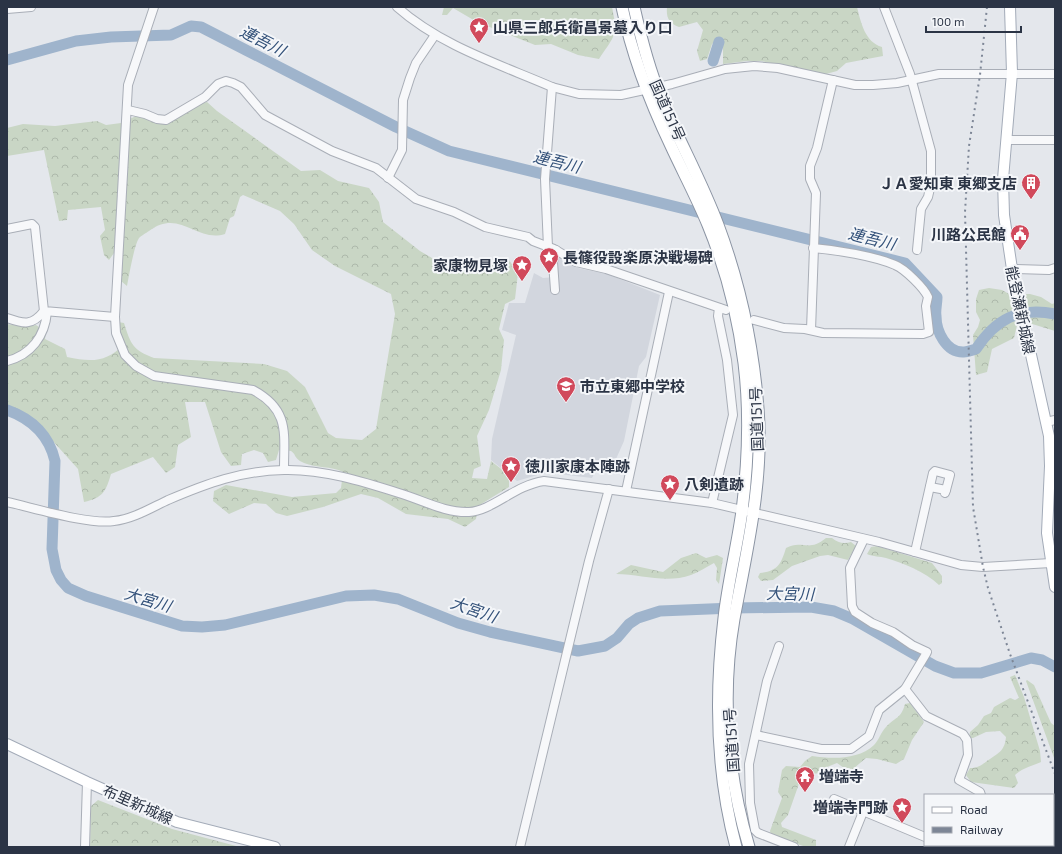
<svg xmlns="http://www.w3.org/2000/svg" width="1062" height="854" font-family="'Exo 2','Noto Sans JP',sans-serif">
  <defs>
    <pattern id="forest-crowns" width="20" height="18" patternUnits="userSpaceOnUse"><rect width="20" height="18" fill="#c9d6c5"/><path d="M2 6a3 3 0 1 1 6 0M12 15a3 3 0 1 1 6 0" fill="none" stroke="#adb8ab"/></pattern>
  </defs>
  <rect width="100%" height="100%" fill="#e4e7ec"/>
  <polygon fill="#d2d6de" points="560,257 578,268 607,274 660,295 646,357 639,366 624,441 612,468 606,474 595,472 592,478 550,473 541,474 517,481 491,460 492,439 516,335 502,330 509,303 525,303 534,273 543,278 556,277 555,263"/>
  <g fill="url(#forest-crowns)">
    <path d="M444 7H612C618 36 615 35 599 59L578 55 551 44 535 45 477 22 453 8 447 15H442Z"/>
    <path d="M667 7H857C861 23 865 42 882 47L883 56 846 63 837 71 826 74 761 61H747L723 64V46L718 39 712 44 707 59 700 61 697 51 703 30 697 22 679 27C669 23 666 18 667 7Z"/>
    <path d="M207 102 217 111 301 171 320 170 338 181 369 188 379 202 383 222 420 251 444 265 471 269 487 263 509 260 518 273 515 299 505 304 499 329 504 340 501 370 489 410 477 436 481 466 474 469 472 478 487 479 491 461 509 475V487L478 506 476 519 465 527 448 519 406 514 378 498 361 494 323 507 287 516 276 513 266 504 254 503 229 514 213 501 214 491 226 485 292 497 336 493 341 488 343 472C331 466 316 468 304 463 293 458 297 455 291 451L279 450 276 460 268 462 263 453 254 450 242 454 241 465 231 466 221 452 205 402H185L191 437 178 445 175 467 166 473 153 457 111 474C106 491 103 498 84 502L78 469 33 419 7 405V324L25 327 36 325 46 332 45 339 65 349 67 357C91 362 106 363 124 344L118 331V322L124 323C131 345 133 350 154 358L264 364 287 371 305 387 328 433 336 438 362 440 376 429 395 314 391 294 335 266 312 250 294 224 280 211 243 195 240 197 234 216 230 218 225 234C196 243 180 208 149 231 146 233 141 236 139 238 134 246 129 276 127 286L121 281 122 255 114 253 109 260 104 255 100 236 105 230 101 207 68 210 67 220 59 221 44 150 7 156V128L23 124 55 126 97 121 106 125 121 123 136 116 156 121 196 104Z"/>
    <polygon points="989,288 1002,290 1009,294 1030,294 1041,297 1052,304 1055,303 1055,331 1029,323 1017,325 1014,338 992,349 987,372 976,375 973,335 978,327 980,320 976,312 976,299 979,290"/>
    <path d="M826 538H832C838 543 844 544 851 542L856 546 848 560 828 555 820 556 792 566 773 580 761 581 758 577 760 573C778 571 781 564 786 548 802 539 808 553 826 538Z"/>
    <path d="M877 546 932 563 942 576V583L939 585C924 571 905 564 886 558 880 556 873 557 867 554L871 547Z"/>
    <path d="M696 553 706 558 717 555 723 558 719 584 716 580 717 568 714 563C706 567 699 572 691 575 666 584 641 574 616 574L631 565 663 572 681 558Z"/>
    <path d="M1015 675 1024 697 1040 751 1041 762C1033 766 1022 768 1015 775L1018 783 1014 788 971 782 966 775 970 768C980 768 982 764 990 759 999 753 1005 750 1006 737L1000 731 986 732 973 738H969L970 732 978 725 984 716 991 713 994 707 1010 698 1015 700 1019 698 1010 677Z"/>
    <polygon points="1027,680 1034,685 1051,723 1055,726 1054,758 1026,681"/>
    <path d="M910 703 924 722 912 740 904 759 896 764 877 759 866 758 853 769 844 768 837 763 827 767 825 773 806 774 801 778 788 815 781 823 782 827 816 840V846L806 847 771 835 770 831 782 798 778 792 782 770 786 766 800 767 805 761 812 756C832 759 858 760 874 745 879 740 881 732 886 727 895 717 901 719 905 704Z"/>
    <polygon points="98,800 172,829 240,847 90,847 91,806"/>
  </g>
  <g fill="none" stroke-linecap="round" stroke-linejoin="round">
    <g stroke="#9fb4cc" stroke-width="11">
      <path d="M7 60 76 41 111 37 171 35 191 26 201 27 396 127 449 151 905 263 937 297C937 304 935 310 936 316 936 331 946 353 964 352 968 352 972 350 976 349 996 319 1018 307 1055 314"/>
      <polyline points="713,61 719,42"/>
      <path d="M7 410C32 419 49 435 55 461L52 549 56 570 61 580 68 588 86 596 182 626 202 627 225 625 346 596 374 595 398 599 458 623 490 632 578 651 605 646 617 638 629 624 638 618 660 611 733 608 811 607 834 611 853 619 935 666 954 673H981L1031 658 1042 660 1055 667"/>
    </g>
    <g stroke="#a9aeb7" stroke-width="10">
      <g id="minor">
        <path d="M154 7 128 85 115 317 116 333 125 355 136 366 154 376 253 390C290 410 284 433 284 470"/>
        <path d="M397 7C441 46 499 64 552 87L579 94 621 95 672 84 725 69 754 66 778 68 855 85H873L897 83 939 74H1055"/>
        <polyline points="884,7 910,74 931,151 931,184 928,197 921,209 917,250"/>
        <polyline points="7,9 31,7"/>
        <polyline points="128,110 145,114 157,119 166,120 205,97 218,84 226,81 233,83 241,87 265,115 332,151 376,168 416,199 454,212 485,227 528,237 533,241 554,249 576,262 606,269 726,310"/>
        <polyline points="1006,140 1055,140"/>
        <polyline points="388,178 402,150 403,100 410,78 416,63 435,35"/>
        <polyline points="7,229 32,224 35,227 44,311 115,317"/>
        <polyline points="548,247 545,179 552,87"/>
        <polyline points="1012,269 1049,270 1055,268"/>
        <polyline points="555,290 553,262 556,250"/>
        <path d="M7 318C24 324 32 326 44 311"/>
        <path d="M754 320 784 328 805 329 823 333 923 334 929 332 926 306 928 297C924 288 905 269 895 265 874 256 837 250 813 248"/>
        <polyline points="811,330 816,193 810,179 810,166 817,148 833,80"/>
        <path d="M7 361C31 355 45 336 47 312"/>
        <polyline points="1046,422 1055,420"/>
        <polyline points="930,487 946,490 945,493"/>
        <polyline points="626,491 669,292"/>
        <path d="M7 502C34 508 89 525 114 521 133 519 151 508 168 500 208 483 240 471 284 470 325 469 367 483 405 495 426 502 447 513 469 512 492 511 515 485 544 481L712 503 879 542 961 565 983 567 1051 563"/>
        <polyline points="712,503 733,415 727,360 718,316 719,308"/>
        <polyline points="915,552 933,473 935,471 950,475 946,490"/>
        <polyline points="779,646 767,681 749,764 750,803 755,830 758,833 794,847"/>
        <polyline points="905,689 926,716 963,734 967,740 968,755 959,780 980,792 981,795"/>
        <polyline points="756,735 821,749 851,749 869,736 879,710 905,689 926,654 927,652 912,645 893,632 872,623 855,612 852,606 850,568 864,539"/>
        <polyline points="834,799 925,837"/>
        <polyline points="946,845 952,847"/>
        <polyline points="85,847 87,782"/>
        <polyline points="520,847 589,561 609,489"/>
        <polyline points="849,847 863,812"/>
        <polyline points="932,847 933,845"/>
        <polyline points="981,847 981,845"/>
      </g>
    </g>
    <g stroke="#a3abb8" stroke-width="12">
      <g id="major">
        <polyline points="1010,7 1012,73 1003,179 1004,215 1012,269 1049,436 1050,466 1047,533 1055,587"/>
        <polyline points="7,744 87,782 177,822 275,847"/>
      </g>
    </g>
    <g stroke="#8b94a3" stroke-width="13">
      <g id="highway">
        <path d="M622 7C632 55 650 102 671 146 683 172 697 198 708 225 726 269 738 316 744 363 750 412 748 463 742 511 737 547 728 582 724 618 715 693 716 773 736 847"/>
        <path d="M634 7C641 38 649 69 661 98 679 141 702 182 718 225 740 284 753 345 758 408 764 480 747 549 734 619 721 694 727 774 749 847"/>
      </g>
    </g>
    <use href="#minor" stroke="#f7f8fa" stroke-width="8"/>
    <use href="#major" stroke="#fff" stroke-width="10"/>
    <use href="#highway" stroke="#fff" stroke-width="11"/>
    <polyline stroke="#7d8696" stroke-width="2" stroke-dasharray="2 4" stroke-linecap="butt" points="987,7 980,75 969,146 965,212 973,507 983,567 988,588 1010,654 1055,774"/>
  </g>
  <defs>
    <g id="sight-pin" transform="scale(1)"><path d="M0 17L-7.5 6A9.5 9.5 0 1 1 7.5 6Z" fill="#d1495b" stroke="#f4f6f9"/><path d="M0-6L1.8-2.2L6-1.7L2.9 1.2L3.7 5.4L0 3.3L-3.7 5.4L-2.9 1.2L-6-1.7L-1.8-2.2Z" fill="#fff"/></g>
    <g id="building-pin" transform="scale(1)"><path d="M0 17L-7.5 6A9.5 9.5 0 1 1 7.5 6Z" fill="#d1495b" stroke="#f4f6f9"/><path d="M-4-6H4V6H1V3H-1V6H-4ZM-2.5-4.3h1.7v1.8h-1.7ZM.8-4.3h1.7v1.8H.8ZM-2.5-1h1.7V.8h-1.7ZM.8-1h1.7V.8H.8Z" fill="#fff"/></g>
    <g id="civic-pin" transform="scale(1)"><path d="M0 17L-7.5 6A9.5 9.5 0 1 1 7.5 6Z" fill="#d1495b" stroke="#f4f6f9"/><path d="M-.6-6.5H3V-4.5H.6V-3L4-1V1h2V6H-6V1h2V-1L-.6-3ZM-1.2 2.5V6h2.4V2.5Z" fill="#fff"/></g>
    <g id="school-pin" transform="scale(1)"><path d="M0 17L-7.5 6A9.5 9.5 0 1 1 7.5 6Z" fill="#d1495b" stroke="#f4f6f9"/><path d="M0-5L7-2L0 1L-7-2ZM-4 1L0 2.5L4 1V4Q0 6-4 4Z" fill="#fff"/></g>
    <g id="temple-pin" transform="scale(1)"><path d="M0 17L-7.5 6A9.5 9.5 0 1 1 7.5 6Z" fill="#d1495b" stroke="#f4f6f9"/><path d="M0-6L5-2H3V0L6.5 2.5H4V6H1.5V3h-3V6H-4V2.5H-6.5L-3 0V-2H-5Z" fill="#fff"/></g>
  </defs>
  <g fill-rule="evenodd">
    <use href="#sight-pin" x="479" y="27"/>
    <use href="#building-pin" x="1031" y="183"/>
    <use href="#civic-pin" x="1020" y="234"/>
    <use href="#sight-pin" x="549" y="257"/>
    <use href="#sight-pin" x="522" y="265"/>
    <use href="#school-pin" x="566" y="386"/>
    <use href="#sight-pin" x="511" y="466"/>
    <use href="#sight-pin" x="670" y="484"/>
    <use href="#temple-pin" x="805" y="776"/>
    <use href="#sight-pin" x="902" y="807"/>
  </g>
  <g text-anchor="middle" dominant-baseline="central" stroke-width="4" stroke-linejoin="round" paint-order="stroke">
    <g font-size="15" font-weight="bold" fill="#2b3445" stroke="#f4f6f9" text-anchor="start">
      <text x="493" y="27">山県三郎兵衛昌景墓入り口</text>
      <text x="1017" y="183" text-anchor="end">ＪＡ愛知東 東郷支店</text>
      <text x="1006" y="234" text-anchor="end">川路公民館</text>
      <text x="563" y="257">長篠役設楽原決戦場碑</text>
      <text x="508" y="265" text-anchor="end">家康物見塚</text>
      <text x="580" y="386">市立東郷中学校</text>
      <text x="525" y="466">徳川家康本陣跡</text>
      <text x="684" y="484">八剣遺跡</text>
      <text x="819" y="776">増端寺</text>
      <text x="888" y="807" text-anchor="end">増端寺門跡</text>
    </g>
    <g font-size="15" fill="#2b3445" stroke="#f4f6f9">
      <text transform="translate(668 110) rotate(66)">国道151号</text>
      <text transform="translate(1021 310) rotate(78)">能登瀬新城線</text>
      <text transform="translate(756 419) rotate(-92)">国道151号</text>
      <text transform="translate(731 740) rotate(-94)">国道151号</text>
      <text transform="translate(138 804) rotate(24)">布里新城線</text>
    </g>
    <g font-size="16" font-style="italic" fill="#34527a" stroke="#f4f6f9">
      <text transform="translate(263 40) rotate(27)">連吾川</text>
      <text transform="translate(557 161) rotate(14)">連吾川</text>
      <text transform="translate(872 238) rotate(14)">連吾川</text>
      <text transform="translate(790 593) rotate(1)">大宮川</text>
      <text transform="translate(148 599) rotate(17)">大宮川</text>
      <text transform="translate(474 609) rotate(19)">大宮川</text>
    </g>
  </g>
  <rect width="1062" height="854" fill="none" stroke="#2b3445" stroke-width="16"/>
  <rect x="924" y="794" width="130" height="52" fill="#f4f6f9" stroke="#a4a8b1"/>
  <rect x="932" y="807" width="20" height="6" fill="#ffffff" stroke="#a4a8b1"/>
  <text x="960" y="814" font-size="12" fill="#2b3445">Road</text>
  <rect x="932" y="827" width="20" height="6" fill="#7d8696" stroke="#a4a8b1"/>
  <text x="960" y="834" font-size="12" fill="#2b3445">Railway</text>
  <path d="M926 26v6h95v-6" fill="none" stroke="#2b3445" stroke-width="2"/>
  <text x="932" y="26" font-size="12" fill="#2b3445" stroke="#f4f6f9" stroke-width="3" paint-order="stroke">100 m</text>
</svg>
